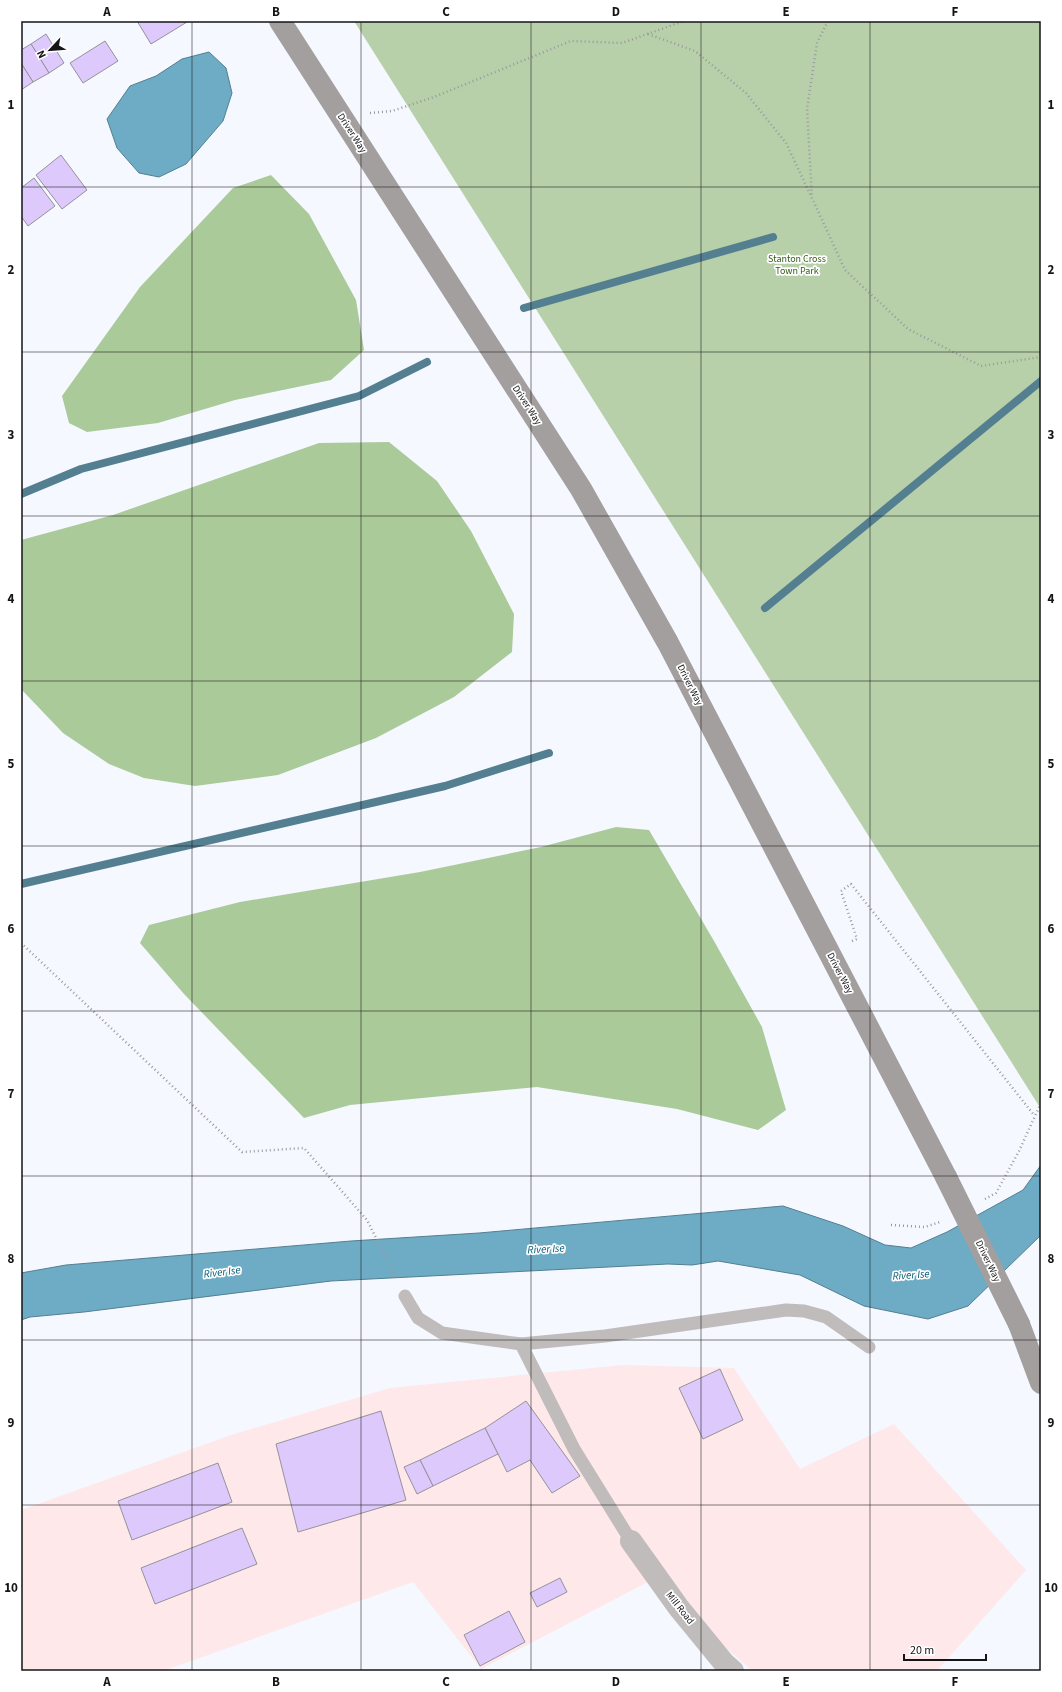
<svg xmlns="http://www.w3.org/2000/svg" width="1062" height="1692" font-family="'Source Sans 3',sans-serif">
  <rect width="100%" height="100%" fill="#f5f8ff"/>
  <polygon fill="#fee8ea" points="623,1365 734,1368 800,1469 894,1424 1026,1570 937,1671 752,1671 715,1638 667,1572 481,1669 413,1582 163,1671 21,1671 21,1510 231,1435 390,1388"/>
  <polygon fill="#b7d0aa" points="354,21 1041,21 1041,1109"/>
  <g fill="#abca9a">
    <polygon points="271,175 309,214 356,300 364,350 331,380 235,400 158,423 87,432 69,423 62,396 140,287 233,188"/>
    <polygon points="389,442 437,481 471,531 514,614 512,652 454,697 376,738 278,775 195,786 144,778 109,764 63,733 21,689 21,540 113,515 319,443"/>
    <polygon points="616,827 649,830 714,941 762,1027 786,1110 758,1130 677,1109 537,1087 350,1105 304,1118 184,994 140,943 149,925 240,902 420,872 541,847"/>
  </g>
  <g fill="#6eacc5" stroke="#537f91">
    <polygon points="209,52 226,68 232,93 223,121 186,164 159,177 139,173 117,148 107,119 130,86 156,76 182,59"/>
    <polygon points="1041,1165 1041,1235 968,1306 928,1319 864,1306 800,1275 718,1261 692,1265 668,1264 331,1281 84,1312 30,1317 21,1320 21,1273 66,1265 351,1241 479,1233 783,1206 843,1226 885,1245 911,1248 947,1232 1023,1190"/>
  </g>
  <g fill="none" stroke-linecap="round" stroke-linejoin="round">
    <g stroke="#537f91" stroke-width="8">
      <polyline points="524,308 773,237"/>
      <polyline points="21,494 81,469 359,396 427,362"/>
      <polyline points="765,608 1041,381"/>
      <polyline points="21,884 445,786 549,753"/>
    </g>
  </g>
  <g fill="#ddc9fc" stroke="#959299">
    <polygon points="137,21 186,21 187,22 151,44"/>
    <polygon points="46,34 64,63 49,73 31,44"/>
    <polygon points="105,41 118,61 83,83 70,63"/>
    <polygon points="31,44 49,73 33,82 21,63 21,50"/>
    <polygon points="21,63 33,82 21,90"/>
    <polygon points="61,155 87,190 62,209 36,175"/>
    <polygon points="34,178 55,206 28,226 21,216 21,188"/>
    <polygon points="720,1369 743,1420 703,1439 679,1388"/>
    <polygon points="526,1401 580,1476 552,1493 530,1460 507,1472 485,1428"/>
    <polygon points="381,1411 406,1500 298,1532 276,1444"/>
    <polygon points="485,1428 498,1454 433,1486 420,1460"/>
    <polygon points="420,1460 433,1486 417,1494 404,1467"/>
    <polygon points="218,1463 232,1502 132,1540 118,1501"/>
    <polygon points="242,1528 257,1564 155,1604 141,1568"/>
    <polygon points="560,1578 567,1592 537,1607 530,1593"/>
    <polygon points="509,1611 525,1642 480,1666 464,1635"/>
  </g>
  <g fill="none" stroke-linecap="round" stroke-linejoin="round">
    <g stroke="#989a9f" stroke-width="2.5" stroke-dasharray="1 3" stroke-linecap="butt">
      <polyline points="828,21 817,43 807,109 812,198 845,270 908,329 981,366 1041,357"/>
      <polyline points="648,34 695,51 746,93 786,143 811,196"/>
      <polyline points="370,113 392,111 434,97 571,41 622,43 684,21"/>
      <polyline points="852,941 857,939 841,891 851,884 1034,1115"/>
      <polyline points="21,943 242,1152 304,1148 367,1220 396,1278"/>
      <polyline points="985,1199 996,1193 1019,1151 1041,1103"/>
      <polyline points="891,1225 925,1227 940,1222"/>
    </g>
    <g stroke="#c0bcbc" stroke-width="13">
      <polyline points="405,1296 418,1318 442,1333 521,1344 574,1449 631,1541"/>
      <polyline points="521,1344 605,1336 786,1310 804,1311 826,1317 869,1347"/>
    </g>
    <polyline stroke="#c0bcbc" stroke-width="22" points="631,1541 679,1608 724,1663 733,1671"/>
    <g stroke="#a49f9f" stroke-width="22">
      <polyline points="280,21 581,489 668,643 946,1177"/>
      <polyline points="1019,1324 1041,1383"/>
    </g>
    <polyline stroke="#a49f9f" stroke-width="22" points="946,1177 1019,1324"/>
  </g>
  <path fill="none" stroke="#151518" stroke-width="1" stroke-opacity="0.55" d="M192 21V1671M361 21V1671M531 21V1671M701 21V1671M870 21V1671M21 187H1041M21 352H1041M21 516H1041M21 681H1041M21 846H1041M21 1011H1041M21 1176H1041M21 1340H1041M21 1505H1041"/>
  <g text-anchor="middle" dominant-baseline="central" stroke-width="3.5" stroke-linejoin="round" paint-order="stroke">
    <g font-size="10" fill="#151518" stroke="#fff">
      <text transform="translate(352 133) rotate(57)">Driver Way</text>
      <text transform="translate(527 405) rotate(57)">Driver Way</text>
      <text transform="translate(690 685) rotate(63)">Driver Way</text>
      <text transform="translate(840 973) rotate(62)">Driver Way</text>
      <text transform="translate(988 1261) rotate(64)">Driver Way</text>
      <text transform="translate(680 1608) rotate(52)">Mill Road</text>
    </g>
    <g font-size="10" fill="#355b19" stroke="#fff">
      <text x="797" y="259">Stanton Cross<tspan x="797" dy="12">Town Park</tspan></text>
    </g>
    <g font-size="11" font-style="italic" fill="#005872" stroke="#fff">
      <text transform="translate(546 1249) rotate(-3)">River Ise</text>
      <text transform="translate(222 1272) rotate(-7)">River Ise</text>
      <text transform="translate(911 1275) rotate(-4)">River Ise</text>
    </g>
  </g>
  <rect width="1062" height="1692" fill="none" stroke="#ffffff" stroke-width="44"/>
  <g transform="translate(50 50) rotate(244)" stroke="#ffffff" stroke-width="3" paint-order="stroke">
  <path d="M0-3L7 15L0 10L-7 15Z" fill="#151518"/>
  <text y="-6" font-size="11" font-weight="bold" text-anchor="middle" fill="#151518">N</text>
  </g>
  <path d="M904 1654v6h82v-6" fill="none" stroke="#151518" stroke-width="2"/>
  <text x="910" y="1654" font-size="12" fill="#151518" stroke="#ffffff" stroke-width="3" paint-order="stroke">20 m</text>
  <rect x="22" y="22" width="1018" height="1648" fill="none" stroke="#151518" stroke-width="1.5"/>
  <g font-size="13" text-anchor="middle" font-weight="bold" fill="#151518">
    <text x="107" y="16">A</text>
    <text x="276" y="16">B</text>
    <text x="446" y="16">C</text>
    <text x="616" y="16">D</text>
    <text x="786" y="16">E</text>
    <text x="955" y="16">F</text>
    <text x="11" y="109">1</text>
    <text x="1051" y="109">1</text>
    <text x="11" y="274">2</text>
    <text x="1051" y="274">2</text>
    <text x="11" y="439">3</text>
    <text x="1051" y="439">3</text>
    <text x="11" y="603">4</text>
    <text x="1051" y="603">4</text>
    <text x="11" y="768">5</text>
    <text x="1051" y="768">5</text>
    <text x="11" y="933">6</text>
    <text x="1051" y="933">6</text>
    <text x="11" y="1098">7</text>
    <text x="1051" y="1098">7</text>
    <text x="11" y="1263">8</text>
    <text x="1051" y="1263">8</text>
    <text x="11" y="1427">9</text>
    <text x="1051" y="1427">9</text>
    <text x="11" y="1592">10</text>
    <text x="1051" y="1592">10</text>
    <text x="107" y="1686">A</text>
    <text x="276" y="1686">B</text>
    <text x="446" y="1686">C</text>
    <text x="616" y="1686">D</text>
    <text x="786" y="1686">E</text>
    <text x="955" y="1686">F</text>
  </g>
</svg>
